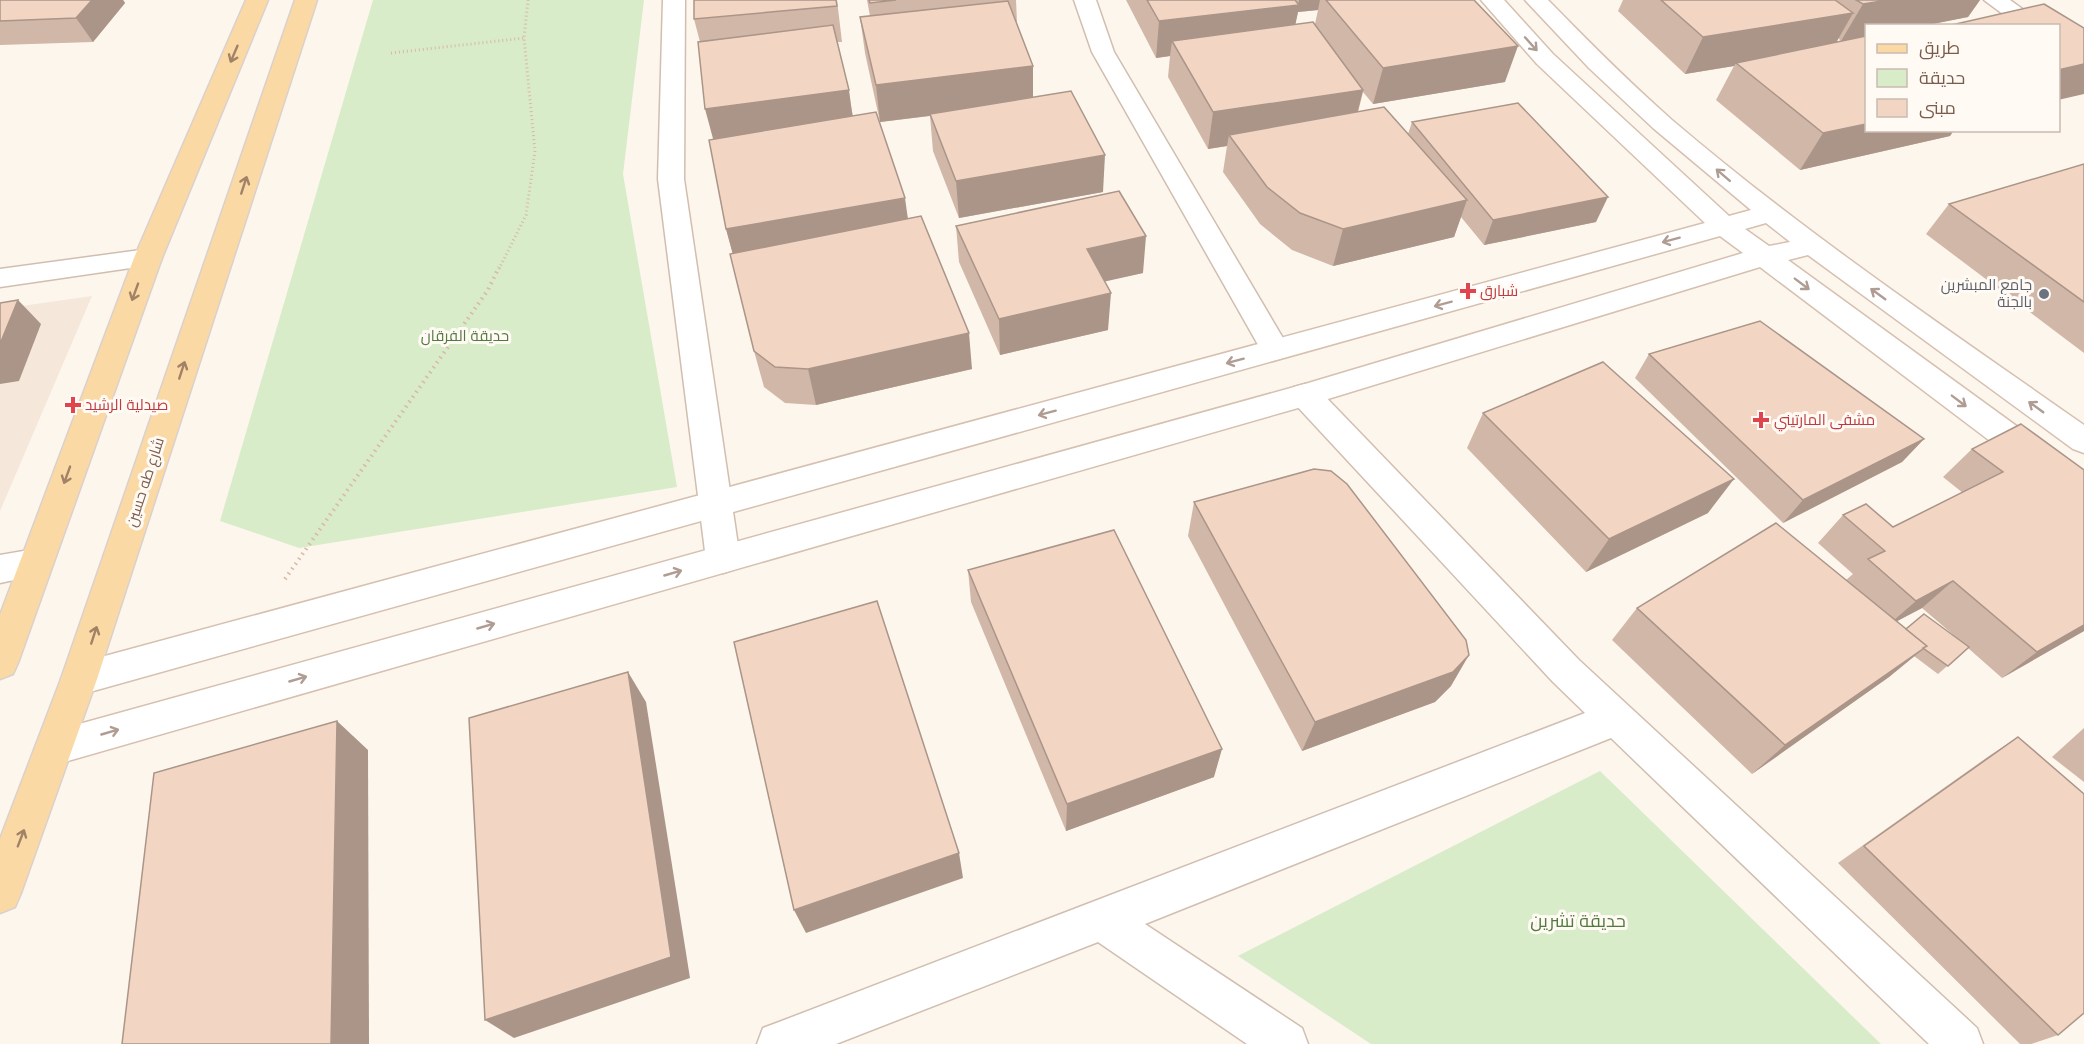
<svg xmlns="http://www.w3.org/2000/svg" width="2084" height="1044" font-family="'Fira Sans',Cairo,sans-serif">
  <rect width="100%" height="100%" fill="#fdf6ec"/>
  <polygon fill="#f5e8da" points="92,296 0,511 0,309"/>
  <g fill="#d8ecc9">
    <polygon points="373,0 644,0 623,174 677,487 299,548 220,521"/>
    <polygon points="1600,771 1881,1044 1371,1044 1238,956"/>
  </g>
  <g fill="none" stroke-linecap="round" stroke-linejoin="round">
    <g stroke="#d1beb0" stroke-width="3">
      <g id="minor">
        <polygon points="663,0 685,0 684,179 740,559 735,569 723,573 711,569 706,559 658,179"/>
        <polygon points="1074,0 1096,0 1114,52 1290,350 1285,357 1275,360 1265,357 1092,52"/>
        <polygon points="1984,0 2010,0 2046,26 2019,26"/>
        <polygon points="148,249 158,252 162,258 158,264 0,287 0,269"/>
        <polygon points="1305,384 1316,387 1579,660 1977,1028 1983,1044 1929,1044 1611,738 1145,924 1302,1028 1308,1044 1247,1044 1098,942 836,1044 757,1044 763,1028 779,1022 1585,713 1553,682 1294,403 1290,395 1294,387"/>
        <polygon points="35,549 47,553 52,563 47,573 0,583 0,555"/>
      </g>
    </g>
    <g stroke="#d6c0b0" stroke-width="3">
      <path id="secondary" d="M1481 0H1504L1553 54 1729 216 1751 210 1653 128 1589 68 1525 0H1548C1588 41 1629 82 1672 120 1802 231 1944 327 2084 425V453L2073 449 1808 255 1788 260 2084 475V504L2073 500 2039 478 1760 267 1305 406 54 765 41 760 35 748 41 736 54 731 1305 384 1743 253 1720 236 79 695 66 690 61 679 66 668 79 663 1705 223 1537 64ZM1766 223 1789 241 1790 242 1769 246 1745 229Z"/>
    </g>
    <g stroke="#dad1cd" stroke-width="3">
      <g id="primary">
        <polygon points="246,0 268,0 162,258 18,663 13,674 0,679 0,615 134,258"/>
        <polygon points="295,0 317,0 97,679 21,893 15,907 0,913 0,839 61,679"/>
      </g>
    </g>
    <g stroke="#d9b8a5" stroke-width="3" stroke-dasharray="1 3" stroke-linecap="butt">
      <polyline points="391,53 524,38"/>
      <polyline points="499,269 526,215 535,151 524,38 528,0"/>
    </g>
    <polyline stroke="#d9b8a5" stroke-width="4" stroke-dasharray="1.5 4.5" stroke-linecap="butt" points="285,579 488,290 499,267"/>
    <use href="#minor" fill="#fff" fill-rule="evenodd"/>
    <use href="#secondary" fill="#fff" fill-rule="evenodd"/>
    <use href="#primary" fill="#fbd9a5" fill-rule="evenodd"/>
  </g>
  <g fill="#d1b7a8" fill-rule="evenodd">
    <polygon points="0,0 123,0 125,3 93,42 0,45"/>
    <polygon points="694,0 837,0 842,42 837,42 853,116 908,218 972,369 816,405 785,403 764,387 754,351 733,254 726,229 700,42 694,19"/>
    <polygon points="867,0 1016,0 1017,23 1033,97 1103,192 959,218 933,151 930,116 880,122 865,53 860,17 870,16"/>
    <path d="M1126 0H1474L1505 82 1373 104 1363 92 1358 112 1408 134 1412 122 1596 222 1484 245 1461 217 1454 237 1333 266 1292 250 1260 224 1223 172 1227 146 1208 149 1168 77 1170 56 1156 58ZM1318 10 1315 24H1295L1298 12Z"/>
    <polygon points="1623,0 1980,0 1968,17 1841,41 1838,38 1836,43 1866,130 1954,130 1950,136 1800,170 1716,100 1734,66 1685,74 1618,11"/>
    <polygon points="2084,164 2084,353 1926,234 1949,204"/>
    <polygon points="956,226 1143,273 1104,281 1108,330 1000,355 959,262"/>
    <polygon points="1649,354 1924,439 1902,462 1783,523 1635,378"/>
    <polygon points="1483,413 1708,513 1586,572 1467,448"/>
    <path d="M1972 449 2084 470V631L2002 678 1968 648 1938 674 1914 656 1889 677 1752 774 1612 640 1637 608 1846 580 1853 574 1818 543 1843 515 1893 527 1963 493 1943 477ZM1922 608 1957 638 1906 629 1897 621Z"/>
    <polygon points="1194,502 1451,686 1435,702 1302,751 1188,536"/>
    <polygon points="968,570 1214,777 1066,831 971,602"/>
    <polygon points="2084,728 2084,782 2052,757"/>
    <polygon points="2018,737 2058,1035 2031,1044 2020,1044 1838,863 1989,756"/>
  </g>
  <g fill="#aa9588">
    <polygon points="92,0 123,0 125,3 93,42 76,18"/>
    <polygon points="1299,0 1320,0 1318,10 1298,12 1292,41 1172,41 1170,56 1156,58 1159,21 1298,5"/>
    <polygon points="1888,0 1980,0 1968,17 1923,26 1866,26 1866,36 1841,41 1863,4"/>
    <polygon points="1853,13 1832,50 1736,63 1734,66 1685,74 1703,37"/>
    <polygon points="1518,46 1505,82 1373,104 1383,68"/>
    <polygon points="2084,64 2084,94 2058,100 2058,70"/>
    <polygon points="1033,66 1033,103 880,122 876,85"/>
    <polygon points="849,90 854,127 715,146 705,109"/>
    <polygon points="1363,90 1354,127 1229,135 1227,146 1208,149 1213,112"/>
    <polygon points="1866,124 1866,130 1954,130 1950,136 1800,170 1823,133"/>
    <polygon points="1105,155 1103,192 959,218 956,181"/>
    <polygon points="1608,197 1596,222 1484,245 1493,220"/>
    <polygon points="905,198 910,234 736,266 726,229"/>
    <polygon points="1467,200 1454,237 1333,266 1343,229"/>
    <polygon points="1146,236 1143,273 1085,286 1087,249"/>
    <polygon points="1111,293 1108,330 1000,355 999,319"/>
    <polygon points="18,300 41,324 19,381 0,384 0,344"/>
    <polygon points="969,333 972,369 816,405 808,369"/>
    <polygon points="1924,439 1902,462 1783,523 1803,500"/>
    <polygon points="1734,479 1708,513 1586,572 1609,539"/>
    <polygon points="1953,581 1922,608 1886,627 1916,601"/>
    <polygon points="2084,625 2084,631 2002,678 2037,652"/>
    <polygon points="1927,646 1889,677 1752,774 1785,745"/>
    <polygon points="1469,655 1451,686 1435,702 1302,751 1315,722"/>
    <polygon points="628,672 646,702 690,978 514,1038 485,1020"/>
    <polygon points="337,721 368,750 369,1044 331,1044"/>
    <polygon points="1222,749 1214,777 1066,831 1067,804"/>
    <polygon points="959,853 963,878 806,933 794,910"/>
  </g>
  <g fill="#f3d5c3" stroke="#aa9588" stroke-width="1.5">
    <polygon points="0,0 92,0 76,18 0,21"/>
    <polygon points="694,0 836,0 837,6 694,19"/>
    <polygon points="869,0 896,0 870,3"/>
    <polygon points="1147,0 1295,0 1299,5 1159,21"/>
    <polygon points="1326,0 1474,0 1518,46 1383,68"/>
    <polygon points="1661,0 1835,0 1853,13 1703,37"/>
    <polygon points="1856,0 1888,0 1863,4"/>
    <polygon points="1008,1 1033,66 876,85 860,17"/>
    <polygon points="2044,4 2084,28 2084,64 2058,70 2058,26 1947,26"/>
    <polygon points="1313,22 1363,90 1213,112 1172,41"/>
    <polygon points="833,25 849,90 705,109 698,42"/>
    <polygon points="1866,36 1866,124 1823,133 1736,63"/>
    <polygon points="1071,91 1105,155 956,181 930,114"/>
    <polygon points="1518,103 1608,197 1493,220 1412,122"/>
    <polygon points="1384,107 1467,200 1343,229 1300,213 1267,187 1229,135"/>
    <polygon points="876,112 905,198 726,229 709,140"/>
    <polygon points="2084,164 2084,302 1949,204"/>
    <polygon points="1119,191 1146,236 1087,249 1111,293 999,319 956,226"/>
    <polygon points="921,216 969,333 808,369 775,367 754,351 730,254"/>
    <polygon points="18,300 0,344 0,303"/>
    <polygon points="1760,321 1924,439 1803,500 1649,354"/>
    <polygon points="1603,362 1734,479 1609,539 1483,413"/>
    <polygon points="2021,424 2084,470 2084,625 2037,652 1953,581 1916,601 1868,559 1885,551 1843,515 1866,504 1893,527 2003,472 1972,449"/>
    <polygon points="1314,469 1331,471 1347,484 1466,640 1469,655 1453,672 1315,722 1194,502"/>
    <polygon points="1776,523 1927,646 1785,745 1637,608"/>
    <polygon points="1114,530 1222,749 1067,804 968,570"/>
    <polygon points="877,601 959,853 794,910 734,642"/>
    <polygon points="1924,614 1969,647 1948,666 1923,648 1927,646 1906,629"/>
    <polygon points="628,672 671,957 485,1020 469,718"/>
    <polygon points="337,721 331,1044 122,1044 154,773"/>
    <polygon points="2018,737 2084,794 2084,1013 2058,1035 1864,846"/>
  </g>
  <defs><path id="oneway-shaft" d="M-6 0H5M1.5-3L5.5 0L1.5 3" fill="none" stroke-width="1.6" stroke-linecap="round" stroke-linejoin="round" transform="scale(1.5)"/></defs>
  <g stroke="#af9d94">
    <use href="#oneway-shaft" transform="translate(1531 44) rotate(48)"/>
    <use href="#oneway-shaft" transform="translate(1723 175) rotate(-139)"/>
    <use href="#oneway-shaft" transform="translate(1671 240) rotate(165)"/>
    <use href="#oneway-shaft" transform="translate(1802 284) rotate(37)"/>
    <use href="#oneway-shaft" transform="translate(1878 294) rotate(-144)"/>
    <use href="#oneway-shaft" transform="translate(1443 304) rotate(165)"/>
    <use href="#oneway-shaft" transform="translate(1235 361) rotate(165)"/>
    <use href="#oneway-shaft" transform="translate(1959 401) rotate(37)"/>
    <use href="#oneway-shaft" transform="translate(2036 407) rotate(-144)"/>
    <use href="#oneway-shaft" transform="translate(1047 413) rotate(165)"/>
    <use href="#oneway-shaft" transform="translate(673 573) rotate(-16)"/>
    <use href="#oneway-shaft" transform="translate(486 626) rotate(-16)"/>
    <use href="#oneway-shaft" transform="translate(298 679) rotate(-16)"/>
    <use href="#oneway-shaft" transform="translate(110 732) rotate(-16)"/>
  </g>
  <g stroke="#a18267">
    <use href="#oneway-shaft" transform="translate(234 54) rotate(113)"/>
    <use href="#oneway-shaft" transform="translate(244 185) rotate(-72)"/>
    <use href="#oneway-shaft" transform="translate(135 292) rotate(110)"/>
    <use href="#oneway-shaft" transform="translate(182 370) rotate(-72)"/>
    <use href="#oneway-shaft" transform="translate(67 475) rotate(110)"/>
    <use href="#oneway-shaft" transform="translate(94 635) rotate(-72)"/>
    <use href="#oneway-shaft" transform="translate(21 838) rotate(-69)"/>
  </g>
  <g fill="#e0444e" stroke="#fffaf3" stroke-width="2">
    <path d="M1465 282h6v6h6v6h-6v6h-6v-6h-6v-6h6z"/>
    <path d="M70 396h6v6h6v6h-6v6h-6v-6h-6v-6h6z"/>
    <path d="M1758 411h6v6h6v6h-6v6h-6v-6h-6v-6h6z"/>
  </g>
  <circle fill="#6b7280" stroke="#fffaf3" stroke-width="2" cx="2044" cy="294" r="6"/>
  <g text-anchor="middle" dominant-baseline="central" stroke-width="6" stroke-linejoin="round" paint-order="stroke">
    <g font-size="15" fill="#5b616d" stroke="#fffaf3" text-anchor="end">
      <text x="2032" y="285">جامع المبشرين<tspan x="2032" dy="17">بالجنة</tspan></text>
    </g>
    <g font-size="15" fill="#be3a42" stroke="#fffaf3" text-anchor="start">
      <text x="1480" y="291">شبارق</text>
      <text x="85" y="405">صيدلية الرشيد</text>
      <text x="1774" y="420">مشفى المارتيني</text>
    </g>
    <g font-size="15" fill="#537a41" stroke="#fffaf3">
      <text x="465" y="336">حديقة الفرقان</text>
    </g>
    <g font-size="15" fill="#7a5c4d" stroke="#fffaf3">
      <text transform="translate(145 482) rotate(-72)">شارع طه حسين</text>
    </g>
    <g font-size="18" fill="#537a41" stroke="#fffaf3">
      <text x="1578" y="921">حديقة تشرين</text>
    </g>
  </g>
  <rect x="1865" y="24" width="195" height="108" fill="#fffaf3" stroke="#cabbb1" stroke-width="1.5"/>
  <rect x="1877" y="44" width="30" height="9" fill="#fbd9a5" stroke="#cabbb1" stroke-width="1.5"/>
  <text x="1919" y="54" font-size="18" fill="#7a5c4d">طريق</text>
  <rect x="1877" y="69" width="30" height="18" fill="#d8ecc9" stroke="#cabbb1" stroke-width="1.5"/>
  <text x="1919" y="84" font-size="18" fill="#7a5c4d">حديقة</text>
  <rect x="1877" y="99" width="30" height="18" fill="#f3d5c3" stroke="#cabbb1" stroke-width="1.5"/>
  <text x="1919" y="114" font-size="18" fill="#7a5c4d">مبنى</text>
</svg>
